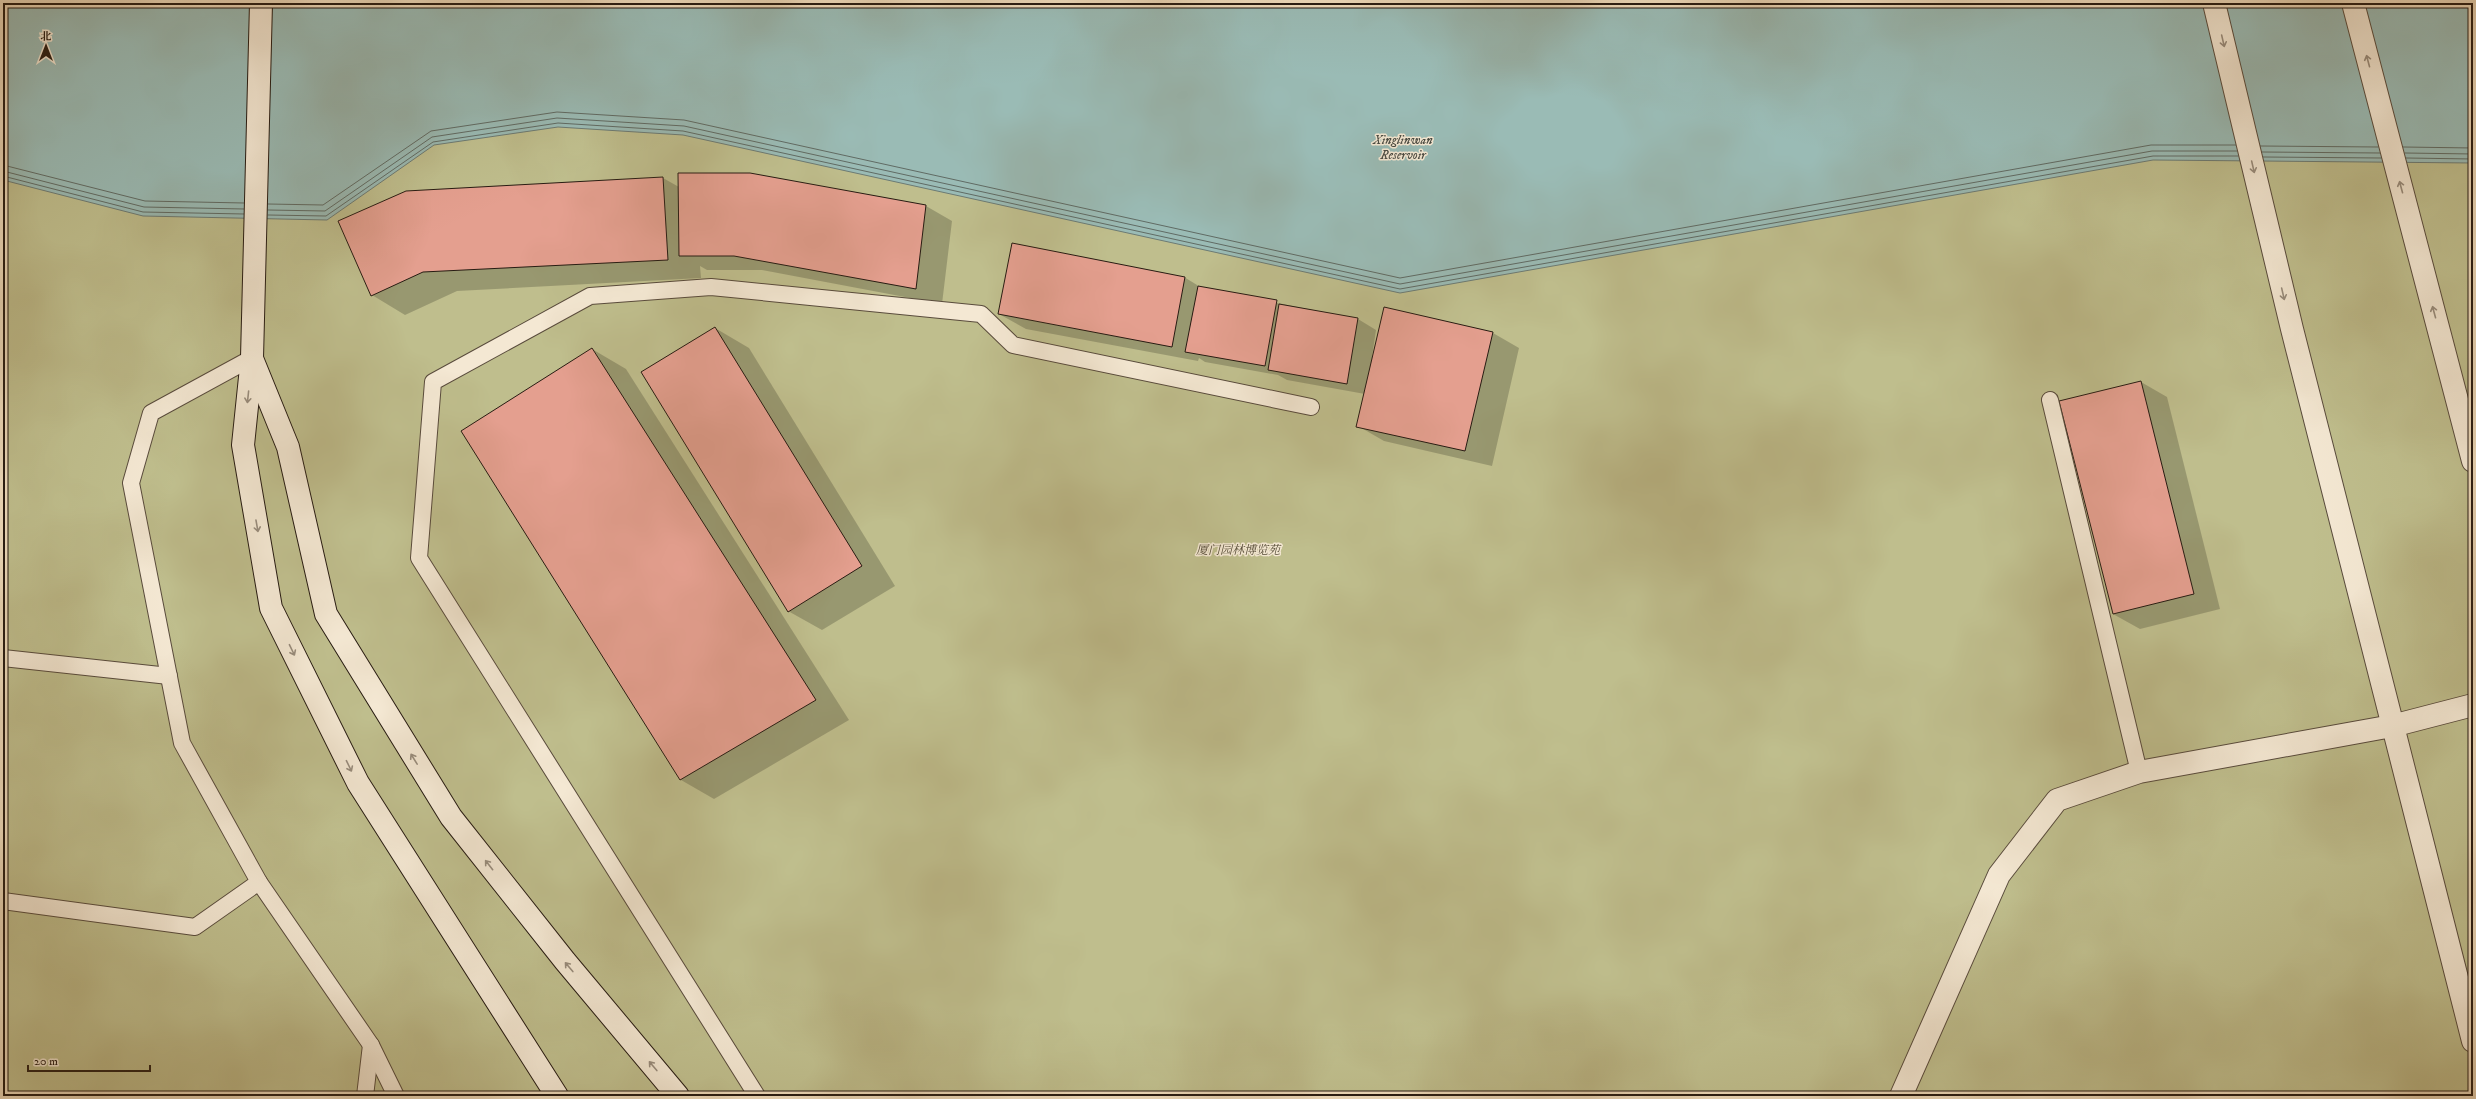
<svg xmlns="http://www.w3.org/2000/svg" width="2476" height="1099" font-family="'IM FELL DW Pica','Noto Serif SC',serif">
  <rect width="100%" height="100%" fill="#eedbbc"/>
  <filter id="stains"><feTurbulence type="fractalNoise" baseFrequency=".005" numOctaves="4"/><feColorMatrix values="0 0 0 0 .2 0 0 0 0 .09 0 0 0 0 .02 0 0 0 .5 -.17"/></filter>
  <radialGradient id="worn" r=".72"><stop offset=".6" stop-color="#630" stop-opacity="0"/><stop offset="1" stop-color="#630" stop-opacity=".3"/></radialGradient>
  <rect fill="#bfbe8d" stroke="#736c50" x="3" y="3" width="2470" height="1093"/>
  <polygon fill="#9abbb5" stroke="#6c7b74" points="3,3 2473,3 2473,163 2153,160 1400,293 683,135 558,127 434,145 327,220 143,216 3,180"/>
  <g fill="#0003">
    <polygon points="663,178 679,187 926,206 952,221 942,304 762,270 707,270 700,266 701,278 457,291 405,315 372,295 407,192"/>
    <polygon points="1184,277 1202,288 1358,319 1376,330 1372,357 1493,333 1519,348 1492,466 1384,441 1358,426 1365,394 1287,380 1278,375 1205,362 1199,358 1198,361 1026,329 999,314"/>
    <polygon points="715,328 749,348 895,586 822,630 788,611"/>
    <polygon points="592,349 626,369 849,720 714,799 681,780 463,432"/>
    <polygon points="2141,382 2167,397 2220,609 2140,629 2113,614"/>
  </g>
  <g fill="none" stroke-linecap="round" stroke-linejoin="round">
    <g stroke="#606b64" stroke-width="1">
      <polyline points="2260,146 2378,147"/>
      <polyline points="2403,147 2473,148"/>
      <polyline points="2262,152 2380,153"/>
      <polyline points="2405,153 2473,154"/>
      <polyline points="2263,157 2381,158"/>
      <polyline points="2406,158 2473,159"/>
      <polyline points="3,165 145,201 244,203"/>
      <polyline points="3,171 144,207 244,209"/>
      <polyline points="3,176 143,212 244,214"/>
      <polyline points="268,204 323,205 431,131 557,112 684,120 1400,278 2151,145 2236,145"/>
      <polyline points="268,210 325,211 432,137 557,118 684,126 1400,284 2152,151 2237,151"/>
      <polyline points="268,215 326,216 433,142 558,123 683,131 1400,289 2153,156 2238,156"/>
    </g>
  </g>
  <g fill="#e49f8f" stroke="#271b12">
    <polygon points="678,173 750,173 926,205 916,289 734,256 679,256"/>
    <polygon points="663,177 668,260 423,272 371,296 338,221 406,191"/>
    <polygon points="1012,243 1185,277 1172,347 998,314"/>
    <polygon points="1198,286 1277,300 1265,366 1185,352"/>
    <polygon points="1279,304 1358,318 1347,384 1268,370"/>
    <polygon points="1384,307 1493,332 1465,451 1356,427"/>
    <polygon points="715,327 862,566 788,612 641,372"/>
    <polygon points="592,348 816,700 680,780 461,431"/>
    <polygon points="2141,381 2194,594 2113,614 2059,401"/>
  </g>
  <g fill="none" stroke-linecap="round" stroke-linejoin="round">
    <g stroke="#594b3c" stroke-width="18">
      <g id="lane">
        <polyline points="252,358 151,413 131,483 182,743 259,882 371,1045 396,1096"/>
        <polyline points="2050,400 2139,772"/>
        <polyline points="3,658 169,676"/>
        <polyline points="3,901 195,927 259,882"/>
        <polyline points="365,1096 371,1045"/>
        <polyline points="757,1096 419,558 433,382 590,296 711,287 981,314 1013,345 1311,407"/>
      </g>
    </g>
    <g stroke="#594b3c" stroke-width="24">
      <g id="street">
        <polyline points="2214,3 2292,329 2473,1041"/>
        <polyline points="2353,3 2473,461"/>
        <polyline points="1901,1096 1999,875 2057,800 2139,772 2392,726 2473,705"/>
      </g>
    </g>
    <g stroke="#271b12" stroke-width="24">
      <g id="secondary">
        <polyline points="261,3 252,358 243,445 271,608 358,783 557,1096"/>
        <polyline points="253,361 288,447 326,614 451,817 565,961 678,1096"/>
      </g>
    </g>
    <use href="#lane" stroke="#f4e8d3" stroke-width="16"/>
    <use href="#street" stroke="#f4e8d3" stroke-width="22"/>
    <use href="#secondary" stroke="#f4e8d3" stroke-width="22"/>
  </g>
  <defs><path id="oneway-shaft" d="M-6 0H5M1.5-3L5.5 0L1.5 3" fill="none" stroke-width="1.6" stroke-linecap="round" stroke-linejoin="round"/></defs>
  <g stroke="#988c7c">
    <use href="#oneway-shaft" transform="translate(2223 41) rotate(77)"/>
    <use href="#oneway-shaft" transform="translate(2368 61) rotate(-105)"/>
    <use href="#oneway-shaft" transform="translate(2253 167) rotate(77)"/>
    <use href="#oneway-shaft" transform="translate(2401 187) rotate(-105)"/>
    <use href="#oneway-shaft" transform="translate(2283 294) rotate(77)"/>
    <use href="#oneway-shaft" transform="translate(2434 312) rotate(-105)"/>
    <use href="#oneway-shaft" transform="translate(248 397) rotate(96)"/>
    <use href="#oneway-shaft" transform="translate(257 526) rotate(80)"/>
    <use href="#oneway-shaft" transform="translate(292 650) rotate(64)"/>
    <use href="#oneway-shaft" transform="translate(414 759) rotate(-122)"/>
    <use href="#oneway-shaft" transform="translate(349 766) rotate(64)"/>
    <use href="#oneway-shaft" transform="translate(489 865) rotate(-128)"/>
    <use href="#oneway-shaft" transform="translate(569 967) rotate(-130)"/>
    <use href="#oneway-shaft" transform="translate(653 1066) rotate(-130)"/>
  </g>
  <g text-anchor="middle" dominant-baseline="central" stroke-width="3" stroke-linejoin="round" paint-order="stroke">
    <g font-size="12" font-style="italic" fill="#554c37" stroke="#f4e8d3">
      <text x="1238" y="550">厦门园林博览苑</text>
    </g>
    <g font-size="13" font-style="italic" fill="#4a4b43" stroke="#f4e8d3">
      <text x="1403" y="140">Xinglinwan<tspan x="1403" dy="15">Reservoir</tspan></text>
    </g>
  </g>
  <rect width="2476" height="1099" fill="none" stroke="#eedbbc" stroke-width="16"/>
  <rect x="4" y="4" width="2468" height="1091" fill="none" stroke="#271b12" stroke-width="2"/>
  <rect x="8" y="8" width="2460" height="1083" fill="none" stroke="#271b12"/>
  <g transform="translate(46 46)" stroke="#f4e8d3" stroke-width="3" paint-order="stroke">
  <path d="M0-3L7 15L0 10L-7 15Z" fill="#271b12"/>
  <text y="-6" font-size="11" font-weight="bold" text-anchor="middle" fill="#271b12">北</text>
  </g>
  <path d="M28 1065v6h122v-6" fill="none" stroke="#271b12" stroke-width="2"/>
  <text x="34" y="1065" font-size="12" fill="#271b12" stroke="#f4e8d3" stroke-width="3" paint-order="stroke">20 m</text>
  <rect width="100%" height="100%" filter="url(#stains)"/>
  <rect width="100%" height="100%" fill="url(#worn)"/>
</svg>
